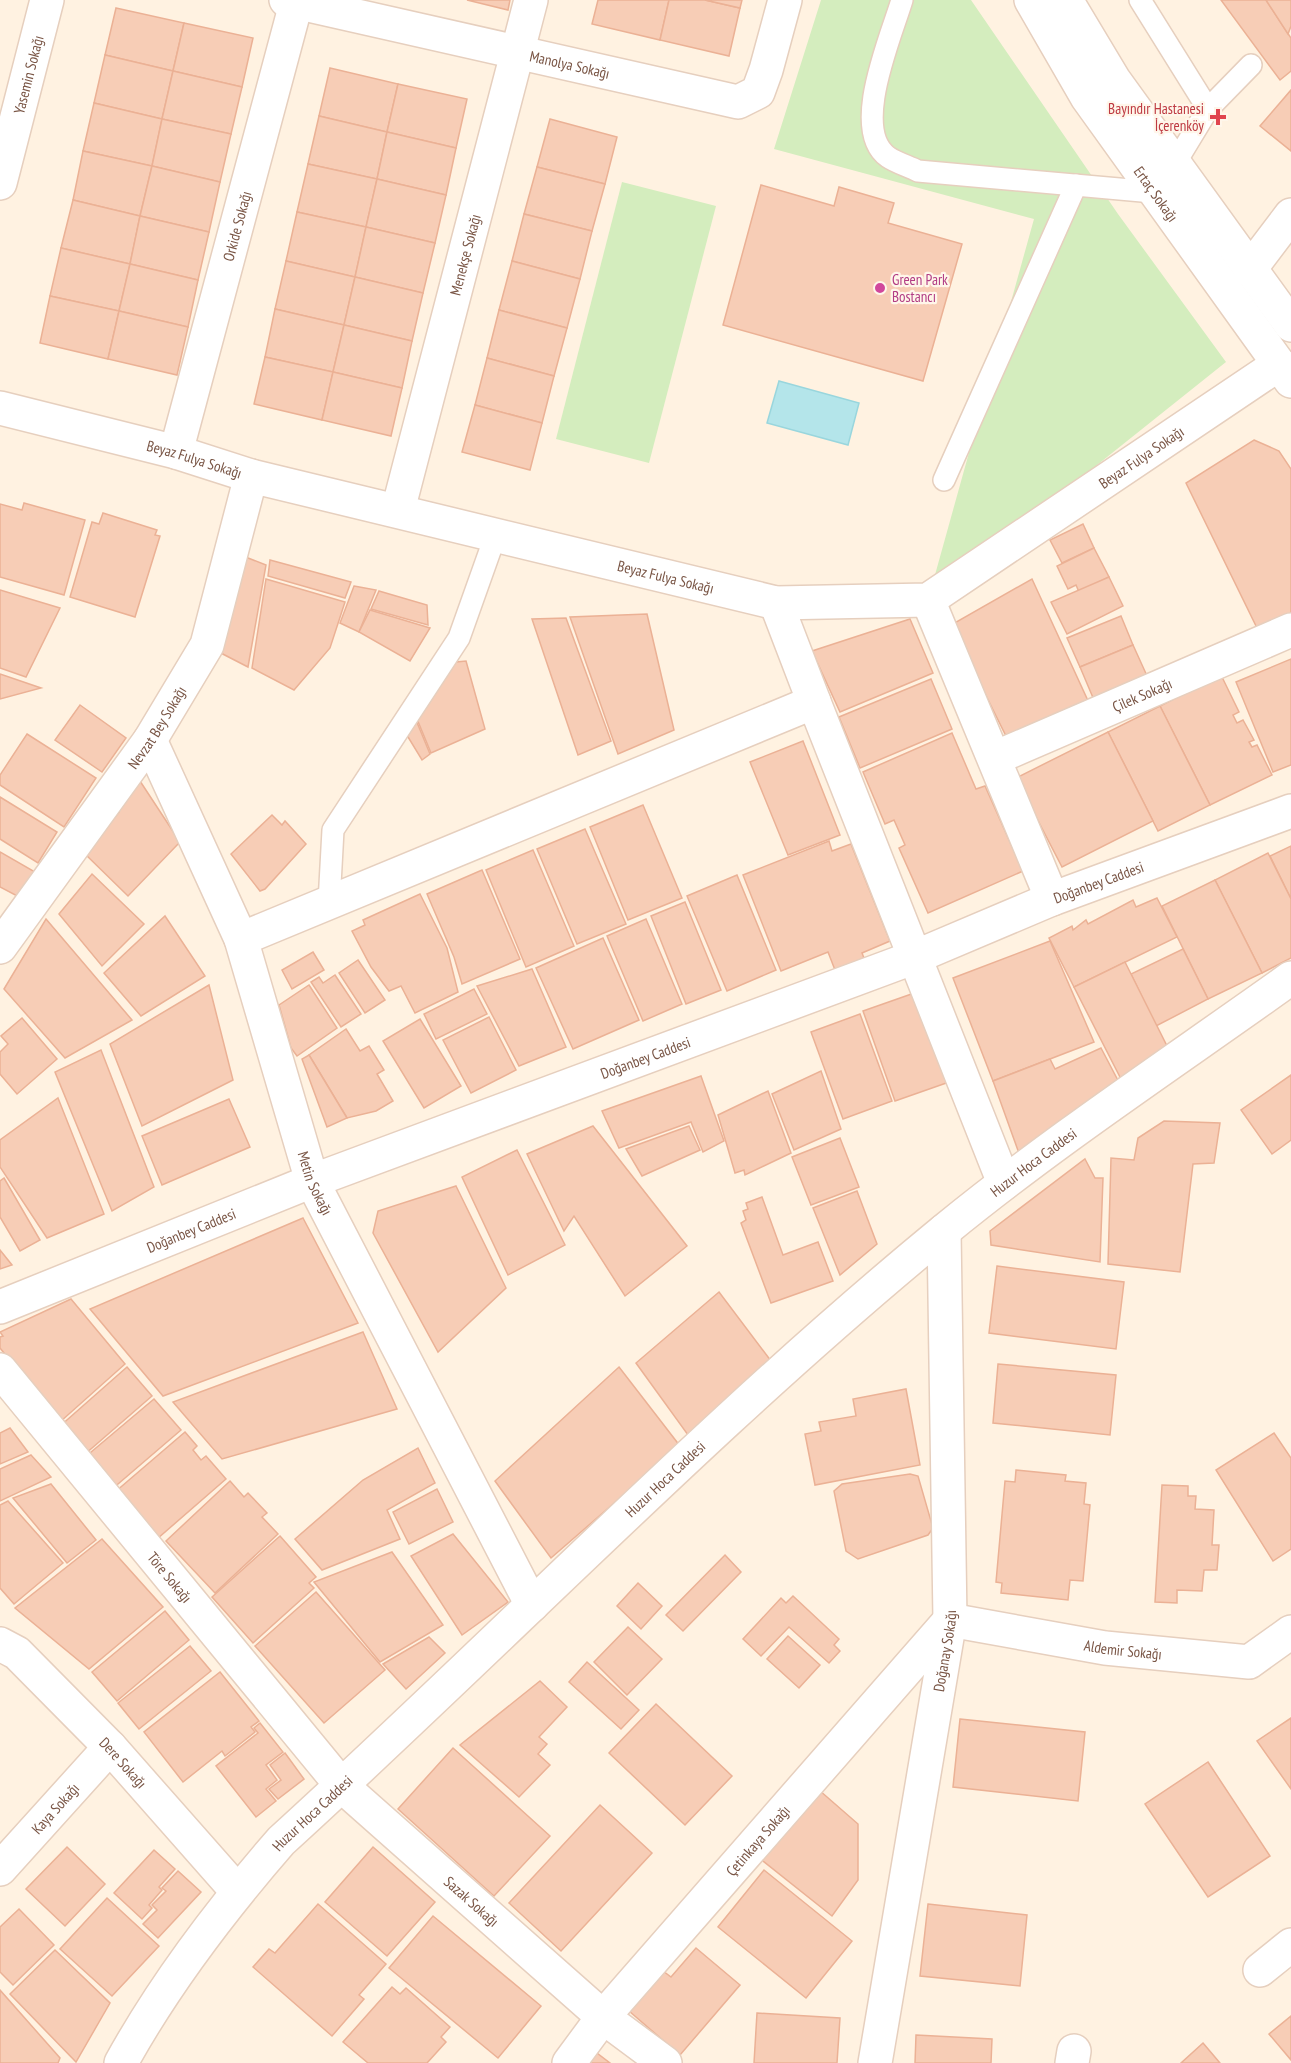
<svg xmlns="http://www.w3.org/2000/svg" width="1291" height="2063" font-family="'PT Sans Narrow',sans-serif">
  <rect width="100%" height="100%" fill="#fff2e1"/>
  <g fill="#d4edbe">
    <polygon points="821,0 971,0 1118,214 1226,362 928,600 1034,219 774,149"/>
    <polygon points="622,182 716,206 649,463 556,439"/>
  </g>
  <polygon fill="#b4e5ea" stroke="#99d6dd" stroke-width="1.5" points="779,381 859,403 848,445 767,423"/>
  <g fill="#f7cdb6" stroke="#ebb195" stroke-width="1.5">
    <polygon points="467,0 510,0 508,10"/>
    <polygon points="598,0 669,0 660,40 592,24"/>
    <polygon points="669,0 705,0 740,8 729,56 660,40"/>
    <polygon points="705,0 742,0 740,8"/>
    <polygon points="1221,0 1266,0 1291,38 1291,71 1280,80"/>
    <polygon points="1266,0 1291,0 1291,26 1288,34"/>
    <polygon points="116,8 184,23 173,71 105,55"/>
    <polygon points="184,23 253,38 242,87 173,71"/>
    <polygon points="105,55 173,71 162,119 94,103"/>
    <polygon points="330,68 398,84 387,132 319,116"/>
    <polygon points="173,71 242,87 231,134 162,119"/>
    <polygon points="398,84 467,99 456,148 387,132"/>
    <polygon points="1291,90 1291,151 1260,126"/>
    <polygon points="94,103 162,119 152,166 83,151"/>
    <polygon points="319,116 387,132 377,179 308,164"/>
    <polygon points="162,119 231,134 220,182 152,166"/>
    <polygon points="550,119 617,137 605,184 537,167"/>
    <polygon points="387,132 456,148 446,195 377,179"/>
    <polygon points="83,151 152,166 140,216 73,200"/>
    <polygon points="308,164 377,179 366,227 297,212"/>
    <polygon points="152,166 220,182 209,232 140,216"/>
    <polygon points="537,167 605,184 592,231 524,214"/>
    <polygon points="377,179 446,195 435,243 366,227"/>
    <polygon points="761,185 834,206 839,187 894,203 888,223 962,244 923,381 723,325"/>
    <polygon points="73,200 140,216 130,264 61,248"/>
    <polygon points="297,212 366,227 355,277 286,261"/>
    <polygon points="524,214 592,231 580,279 512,261"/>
    <polygon points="140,216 209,232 198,280 130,264"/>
    <polygon points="366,227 435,243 423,293 355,277"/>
    <polygon points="61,248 130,264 119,311 50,296"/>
    <polygon points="286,261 355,277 344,325 275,309"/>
    <polygon points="512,261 580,279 567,328 499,310"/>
    <polygon points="130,264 198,280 188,327 119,311"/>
    <polygon points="355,277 423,293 412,341 344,325"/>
    <polygon points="50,296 119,311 108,359 40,343"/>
    <polygon points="275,309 344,325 333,372 265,357"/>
    <polygon points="499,310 567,328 554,376 487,358"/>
    <polygon points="119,311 188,327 177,375 108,359"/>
    <polygon points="344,325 412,341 402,388 333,372"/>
    <polygon points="265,357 333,372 322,420 254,404"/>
    <polygon points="487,358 554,376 542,423 475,405"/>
    <polygon points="333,372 402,388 391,436 322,420"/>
    <polygon points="475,405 542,423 530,470 462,452"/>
    <polygon points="1254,440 1279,451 1291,469 1291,615 1258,630 1186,483"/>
    <polygon points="24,503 85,520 64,595 0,577 0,504 22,510"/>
    <polygon points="103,513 157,530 155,535 160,536 135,617 70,597 92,522 99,524"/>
    <polygon points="1083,524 1094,548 1062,563 1050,540"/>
    <polygon points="1094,548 1109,577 1079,592 1076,585 1068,589 1057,566"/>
    <polygon points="243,556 266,565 248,667 215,650"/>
    <polygon points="270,560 351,582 345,598 268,576"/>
    <polygon points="1109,577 1123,606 1067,634 1051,602"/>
    <polygon points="266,579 345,602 330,648 294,690 252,668"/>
    <polygon points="1032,579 1089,703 1008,740 951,625"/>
    <polygon points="354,586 376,590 359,632 340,623"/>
    <polygon points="0,590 60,608 26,677 0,668"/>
    <polygon points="379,591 427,605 428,625 371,609"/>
    <polygon points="370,610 430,628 410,661 359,632"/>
    <polygon points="647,614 674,730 618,754 570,617"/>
    <polygon points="1121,616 1133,645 1080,667 1067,638"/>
    <polygon points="566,618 611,741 578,755 532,619"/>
    <polygon points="910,619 933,673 840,712 812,651"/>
    <polygon points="1133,645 1148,678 1094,700 1080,667"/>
    <polygon points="1291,659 1291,765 1273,772 1236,682"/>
    <polygon points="466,661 485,729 431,753 417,719 456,662"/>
    <polygon points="0,674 41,688 0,699"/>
    <polygon points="1221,675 1239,712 1233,715 1237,723 1243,720 1254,740 1249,742 1252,747 1257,745 1272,775 1210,805 1160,706"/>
    <polygon points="931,679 952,729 860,768 839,717"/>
    <polygon points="80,705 126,738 102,772 55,740"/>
    <polygon points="1160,706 1210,805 1158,831 1108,732"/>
    <polygon points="416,720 430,754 422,760 405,732"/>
    <polygon points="1108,732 1153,821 1062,867 1016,778"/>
    <polygon points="952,733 976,789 985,786 1023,871 928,913 899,848 905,845 894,820 885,824 863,772"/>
    <polygon points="27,734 96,778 64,827 0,785 0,775"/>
    <polygon points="803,741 840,835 788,855 750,762"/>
    <polygon points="138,778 180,842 128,896 85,854 119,812 114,808"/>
    <polygon points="0,797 57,832 38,863 0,839"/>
    <polygon points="643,805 682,898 628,920 590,827"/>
    <polygon points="272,815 282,825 285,821 306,844 265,889 260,891 231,854"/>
    <polygon points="585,829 626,924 577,944 537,849"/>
    <polygon points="829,841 832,851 851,844 890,941 862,953 864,958 835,970 828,952 781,971 743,875"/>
    <polygon points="1291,846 1291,899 1270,856"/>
    <polygon points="533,850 574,946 526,967 486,870"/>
    <polygon points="0,852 35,872 21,898 0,887"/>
    <polygon points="1268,853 1291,899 1291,958 1262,973 1215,880"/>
    <polygon points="482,870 520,959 462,984 454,957 427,894"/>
    <polygon points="92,874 144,924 102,966 59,914"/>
    <polygon points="737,875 776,970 727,991 687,896"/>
    <polygon points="1215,880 1262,973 1208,999 1162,906"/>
    <polygon points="420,894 447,948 458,992 415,1013 401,986 389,991 371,967 352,931 365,925 363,920"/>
    <polygon points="1157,898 1177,937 1074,987 1049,938 1072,926 1073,930 1086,920 1088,924 1133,900 1136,907"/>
    <polygon points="685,902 721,990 686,1004 651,916"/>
    <polygon points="165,916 205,976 141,1016 104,973"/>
    <polygon points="46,919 132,1020 65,1058 4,989"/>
    <polygon points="646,919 682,1004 643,1021 607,936"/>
    <polygon points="603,938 639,1020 573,1049 536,968"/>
    <polygon points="1050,941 1094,1042 993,1081 953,978"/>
    <polygon points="1183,949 1208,999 1156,1026 1131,974"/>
    <polygon points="313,952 324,970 292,989 282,970"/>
    <polygon points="358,960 385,1000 365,1013 339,973"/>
    <polygon points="1125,962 1171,1054 1121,1079 1074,987"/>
    <polygon points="532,969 566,1047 519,1066 477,986"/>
    <polygon points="335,975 361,1014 341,1027 311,982 319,977 323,983"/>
    <polygon points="209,985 233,1080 142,1126 110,1044"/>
    <polygon points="309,985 337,1028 297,1056 291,1048 279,1005"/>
    <polygon points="474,989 487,1014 436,1039 424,1014"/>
    <polygon points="920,991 952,1081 895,1101 863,1011"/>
    <polygon points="860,1014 892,1101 843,1119 811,1032"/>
    <polygon points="489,1017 516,1070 471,1093 443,1040"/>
    <polygon points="22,1018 57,1059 17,1094 0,1074 0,1052 8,1044 1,1036"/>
    <polygon points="420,1019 461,1086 424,1108 383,1041"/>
    <polygon points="346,1029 360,1051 369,1046 384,1070 377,1074 393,1101 376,1111 347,1118 309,1055"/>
    <polygon points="1101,1048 1123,1090 1020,1156 993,1081 1050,1059 1055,1069"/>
    <polygon points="101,1050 154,1187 112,1211 55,1072"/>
    <polygon points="309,1055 347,1118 327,1127 302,1059"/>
    <polygon points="821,1071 841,1129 794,1150 772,1094"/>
    <polygon points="1291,1075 1291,1140 1272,1154 1241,1110"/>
    <polygon points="701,1076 724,1141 703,1152 691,1122 619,1148 602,1111"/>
    <polygon points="768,1091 791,1153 745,1175 744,1170 735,1173 718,1115"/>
    <polygon points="58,1098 104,1214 47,1238 0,1167 0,1140"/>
    <polygon points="229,1099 250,1147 162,1185 142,1136"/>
    <polygon points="1164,1121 1220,1123 1214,1163 1193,1164 1180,1272 1108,1264 1111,1158 1134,1160 1138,1138"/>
    <polygon points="593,1126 687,1246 625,1296 574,1216 564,1231 527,1154"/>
    <polygon points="689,1126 700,1150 642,1176 626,1149"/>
    <polygon points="840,1138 859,1187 811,1205 792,1157"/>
    <polygon points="517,1150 565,1245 508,1275 462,1177"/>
    <polygon points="1085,1159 1095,1178 1103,1178 1100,1262 991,1245 990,1231"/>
    <polygon points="4,1178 40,1240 20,1251 0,1217 0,1181"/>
    <polygon points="456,1186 506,1288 438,1352 373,1233 378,1211"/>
    <polygon points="857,1191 877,1244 840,1275 813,1208"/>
    <polygon points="762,1197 783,1255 818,1242 833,1281 771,1303 741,1223 746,1220 743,1211 748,1209 746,1203"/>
    <polygon points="303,1218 358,1323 163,1396 90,1309"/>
    <polygon points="0,1250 12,1265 0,1269"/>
    <polygon points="997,1266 1124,1282 1116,1349 989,1333"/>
    <polygon points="719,1292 771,1361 688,1435 636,1363"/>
    <polygon points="71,1299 125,1364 60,1422 0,1348 0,1337 3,1336 0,1332"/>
    <polygon points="363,1332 397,1409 222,1459 173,1402"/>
    <polygon points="998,1364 1116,1375 1110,1435 993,1423"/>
    <polygon points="127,1367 152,1396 84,1455 59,1427"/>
    <polygon points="619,1367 680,1446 551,1558 495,1481"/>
    <polygon points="906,1389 920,1465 815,1485 805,1434 821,1431 819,1422 856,1416 853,1399"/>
    <polygon points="154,1399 181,1430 111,1490 84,1458"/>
    <polygon points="10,1428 28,1452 0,1464 0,1433"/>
    <polygon points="185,1432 197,1446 193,1450 201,1460 206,1456 226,1479 157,1539 115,1492"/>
    <polygon points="1274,1433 1291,1458 1291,1549 1273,1561 1216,1470"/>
    <polygon points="418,1448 435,1483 387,1510 400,1539 322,1570 295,1539 363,1480"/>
    <polygon points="31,1455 51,1477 0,1501 0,1469"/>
    <polygon points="1016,1470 1066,1475 1065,1481 1086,1483 1084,1504 1090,1505 1083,1581 1070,1580 1068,1600 1001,1593 1002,1583 996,1582 1005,1481 1015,1482"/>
    <polygon points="910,1474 918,1476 933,1528 928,1535 858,1559 846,1551 834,1491 842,1484"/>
    <polygon points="230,1481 244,1497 248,1493 267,1513 262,1517 278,1534 215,1593 166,1541"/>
    <polygon points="51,1484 96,1540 67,1563 13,1498"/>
    <polygon points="1162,1485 1188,1486 1188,1496 1196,1496 1195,1509 1214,1510 1212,1545 1219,1545 1217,1570 1204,1570 1202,1591 1177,1590 1177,1603 1155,1602"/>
    <polygon points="437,1489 453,1522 409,1544 393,1512"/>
    <polygon points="8,1501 63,1563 14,1604 0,1588 0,1505"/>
    <polygon points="453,1534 508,1602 462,1635 411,1556"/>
    <polygon points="280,1536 316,1577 309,1583 314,1588 253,1643 212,1597"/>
    <polygon points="102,1539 163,1607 89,1669 15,1608"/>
    <polygon points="392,1552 443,1625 380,1662 314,1582"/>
    <polygon points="725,1555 741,1572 683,1631 666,1615"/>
    <polygon points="638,1583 662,1606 641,1629 617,1606"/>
    <polygon points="316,1592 385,1670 324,1723 255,1646"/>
    <polygon points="793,1596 839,1639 834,1645 840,1651 829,1663 789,1627 761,1656 743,1639 781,1598 786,1603"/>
    <polygon points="165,1611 189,1640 117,1701 92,1672"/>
    <polygon points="628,1627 662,1659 627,1695 594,1662"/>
    <polygon points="788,1636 820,1665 799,1688 767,1659"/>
    <polygon points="429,1637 445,1653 406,1689 383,1664"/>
    <polygon points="190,1646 211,1671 139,1729 118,1703"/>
    <polygon points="587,1662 639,1710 621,1729 569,1682"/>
    <polygon points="220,1672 259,1721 251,1727 255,1732 225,1756 222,1751 183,1782 144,1732"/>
    <polygon points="540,1681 567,1707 539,1737 547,1744 538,1754 550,1765 519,1797 460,1745"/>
    <polygon points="656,1704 732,1776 685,1825 609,1753"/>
    <polygon points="1291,1718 1291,1789 1257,1741"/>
    <polygon points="960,1719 1085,1732 1078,1801 953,1787"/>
    <polygon points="260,1723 283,1752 266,1765 277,1780 266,1789 276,1801 256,1817 216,1766 258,1733 254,1728"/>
    <polygon points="453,1748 550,1836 494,1896 398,1809"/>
    <polygon points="285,1753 304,1779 278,1799 269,1789 281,1780 270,1765"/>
    <polygon points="1208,1762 1270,1856 1208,1897 1145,1804"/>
    <polygon points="819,1790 858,1824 858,1880 832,1916 758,1857"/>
    <polygon points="600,1805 652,1853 561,1951 509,1903"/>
    <polygon points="67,1847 105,1884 65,1926 26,1889"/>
    <polygon points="373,1847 435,1902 387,1956 325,1902"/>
    <polygon points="154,1850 175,1869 159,1887 162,1890 149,1905 152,1908 142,1919 114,1893"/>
    <polygon points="764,1870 852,1941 806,1998 718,1927"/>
    <polygon points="178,1871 201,1892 158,1938 143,1924 157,1910 152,1905 166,1891 162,1888"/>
    <polygon points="107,1898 159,1946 112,1996 60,1949"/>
    <polygon points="318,1904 386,1964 359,1995 364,1999 332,2036 253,1967 269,1949 275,1953"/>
    <polygon points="928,1904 1027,1915 1020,1986 920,1976"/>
    <polygon points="19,1909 54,1945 13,1985 0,1972 0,1927"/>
    <polygon points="433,1916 541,2006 498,2058 389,1968"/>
    <polygon points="696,1948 740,1985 680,2055 629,2011 663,1971 671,1977"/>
    <polygon points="55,1950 110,2003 76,2062 10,1994"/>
    <polygon points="392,1987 400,1994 406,1988 450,2027 441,2037 446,2042 427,2063 368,2063 343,2042"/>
    <polygon points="0,1990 60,2058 58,2063 0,2063"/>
    <polygon points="757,2013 840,2018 837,2063 754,2063"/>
    <polygon points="1291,2016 1291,2060 1269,2034"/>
    <polygon points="916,2035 992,2039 991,2063 915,2063"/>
    <polygon points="1203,2043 1220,2063 1181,2063"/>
    <polygon points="593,2050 610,2063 584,2063"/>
  </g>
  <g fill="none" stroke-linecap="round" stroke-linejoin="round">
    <g stroke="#e6cfbe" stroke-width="24">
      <g id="service">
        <path d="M902 0C891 37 850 130 888 157 897 163 908 166 918 171L1153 192 1174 165 1208 109 1251 65"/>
        <polyline points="1140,0 1208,109"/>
        <polyline points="944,480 1076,185"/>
        <polyline points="329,903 333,830 459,638 496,534"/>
      </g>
    </g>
    <g stroke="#e6cfbe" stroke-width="36">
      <g id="minor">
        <path id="s1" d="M286 0 738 102 758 92 766 70 785 0"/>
        <path id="s2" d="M0 183 47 0"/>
        <polyline points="1250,269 1291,215"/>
        <path id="s3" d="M0 408 176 452 251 476 776 603 928 600 1279 364"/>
        <path id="s4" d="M176 452 297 0"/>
        <path id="s5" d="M398 510 531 0"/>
        <polyline points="928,600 1052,899"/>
        <polyline points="776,603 814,702"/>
        <path id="s6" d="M150 740 241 939 312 1181 532 1605"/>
        <path id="s7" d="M995 758 1291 630"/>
        <polyline points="241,939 814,702 1004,1183"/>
        <path id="s8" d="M0 947 150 740 207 645 251 476"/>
        <path id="s9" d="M0 1307 312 1181 915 957 1052 899 1291 811"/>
        <path id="s10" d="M0 1370 342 1786 603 2017 665 2063"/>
        <path id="s11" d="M0 1644 17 1653 110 1747 237 1891"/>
        <path id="s12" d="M0 1869 110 1747"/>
        <polyline points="1260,1970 1291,1945"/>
        <path id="s13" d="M121 2063C165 1983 221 1910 281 1841 503 1639 712 1421 945 1230 1055 1140 1175 1061 1291 978"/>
        <path id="s14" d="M569 2063 603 2017 950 1620 1105 1648 1249 1662 1291 1632"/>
        <path id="s15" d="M875 2063 950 1620 944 1231"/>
        <polyline points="1072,2063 1074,2051"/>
      </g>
    </g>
    <g stroke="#e6cfbe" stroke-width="36">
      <g id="tertiary">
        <path id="s16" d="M1031 0 1087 97 1291 381"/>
        <polyline points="1066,0 1114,80 1291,325"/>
      </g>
    </g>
    <use href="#service" stroke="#fff" stroke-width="21"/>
    <use href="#minor" stroke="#fff" stroke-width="33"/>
    <use href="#tertiary" stroke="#fff" stroke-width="33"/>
  </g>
  <path fill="#e0444e" stroke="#fff6ea" stroke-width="2" d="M1215 108h6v6h6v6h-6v6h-6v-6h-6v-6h6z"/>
  <circle fill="#d1479c" stroke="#fff6ea" stroke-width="2" cx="880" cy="288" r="6"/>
  <g text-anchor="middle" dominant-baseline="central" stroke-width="4.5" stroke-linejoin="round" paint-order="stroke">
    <g font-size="15" fill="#795545" stroke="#fff6ea">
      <text stroke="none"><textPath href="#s1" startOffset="291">Manolya Sokağı</textPath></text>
      <text stroke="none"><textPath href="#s2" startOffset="112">Yasemin Sokağı</textPath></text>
      <text stroke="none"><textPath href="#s16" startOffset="231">Ertaç Sokağı</textPath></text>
      <text stroke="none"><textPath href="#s4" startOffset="234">Orkide Sokağı</textPath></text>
      <text stroke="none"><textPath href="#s5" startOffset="264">Menekşe Sokağı</textPath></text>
      <text stroke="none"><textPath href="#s3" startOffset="1209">Beyaz Fulya Sokağı</textPath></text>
      <text stroke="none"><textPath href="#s3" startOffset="201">Beyaz Fulya Sokağı</textPath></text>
      <text stroke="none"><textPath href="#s3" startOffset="687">Beyaz Fulya Sokağı</textPath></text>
      <text stroke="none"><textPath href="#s7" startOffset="160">Çilek Sokağı</textPath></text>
      <text stroke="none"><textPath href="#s8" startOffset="270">Nevzat Bey Sokağı</textPath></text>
      <text stroke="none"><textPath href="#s9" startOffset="1178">Doğanbey Caddesi</textPath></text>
      <text stroke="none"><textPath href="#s9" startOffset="692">Doğanbey Caddesi</textPath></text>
      <text stroke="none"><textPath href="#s13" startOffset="1288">Huzur Hoca Caddesi</textPath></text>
      <text stroke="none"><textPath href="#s6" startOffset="474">Metin Sokağı</textPath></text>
      <text stroke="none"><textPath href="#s9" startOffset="206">Doğanbey Caddesi</textPath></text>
      <text stroke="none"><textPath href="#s13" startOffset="802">Huzur Hoca Caddesi</textPath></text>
      <text stroke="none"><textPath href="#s10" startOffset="268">Töre Sokağı</textPath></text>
      <text stroke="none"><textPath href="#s14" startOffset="760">Aldemir Sokağı</textPath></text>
      <text stroke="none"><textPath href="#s15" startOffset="418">Doğanay Sokağı</textPath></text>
      <text stroke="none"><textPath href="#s11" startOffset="172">Dere Sokağı</textPath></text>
      <text stroke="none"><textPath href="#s12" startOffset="82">Kaya Sokağı</textPath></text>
      <text stroke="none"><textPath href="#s13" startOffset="316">Huzur Hoca Caddesi</textPath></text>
      <text stroke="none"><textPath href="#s14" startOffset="292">Çetinkaya Sokağı</textPath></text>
      <text stroke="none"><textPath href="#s10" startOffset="712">Sazak Sokağı</textPath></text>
    </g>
    <g font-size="15" fill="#be3a42" stroke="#fff6ea" text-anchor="end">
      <text x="1204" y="108">Bayındır Hastanesi<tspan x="1204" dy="17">İçerenköy</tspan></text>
    </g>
    <g font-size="15" fill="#b23c85" stroke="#fff6ea" text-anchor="start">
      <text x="892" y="279">Green Park<tspan x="892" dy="17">Bostancı</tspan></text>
    </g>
  </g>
</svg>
